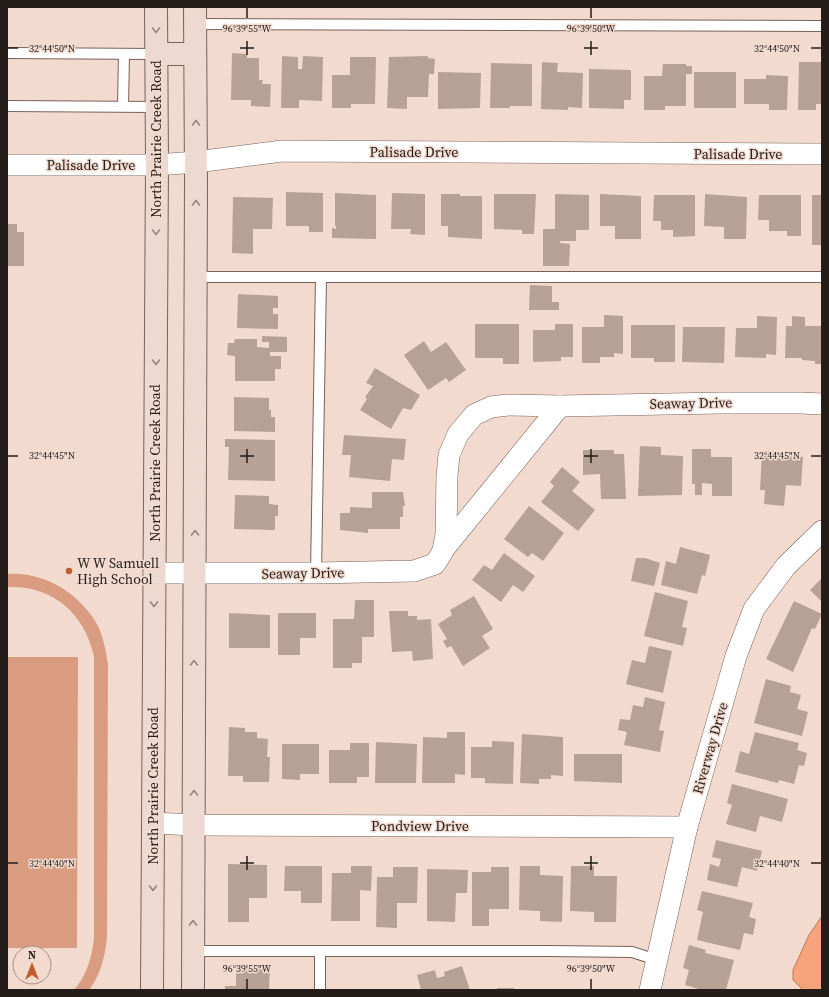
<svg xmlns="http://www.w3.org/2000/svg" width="829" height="997" font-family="'Source Serif 4',serif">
  <rect width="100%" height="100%" fill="#f2dacf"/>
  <g fill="#da9c80">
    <path d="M7 574C44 571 81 594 98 626 104 639 106 652 108 665L107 937C105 957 101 974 89 990H74C87 975 92 957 94 938V656C84 613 53 585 7 587Z"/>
    <polygon points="7,657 78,657 77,948 7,948"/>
  </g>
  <polygon fill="#f7a37b" stroke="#b87b5e" points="822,916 822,990 803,990 793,980 793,970 809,935"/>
  <g fill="#b7a095">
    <polygon points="232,53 247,54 247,58 259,58 259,80 263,80 262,84 271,84 270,107 251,106 251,100 231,100"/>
    <polygon points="282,56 298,57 298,69 302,69 303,56 323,57 322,101 299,100 299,108 281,108"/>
    <polygon points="428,56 428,58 435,59 434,74 429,74 428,97 407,97 407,109 387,108 389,57"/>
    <polygon points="350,57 376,57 375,104 351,104 351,108 332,108 332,75 350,75"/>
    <polygon points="542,62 558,63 557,72 583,73 582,108 568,107 568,110 541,109"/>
    <polygon points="799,62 822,62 822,104 816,104 816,110 798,110"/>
    <polygon points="491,63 532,64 532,106 510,106 510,108 490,108"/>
    <polygon points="663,64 686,64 686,66 692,66 692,74 686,74 686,106 665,106 665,110 644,110 644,76 662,76"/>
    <polygon points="589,69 631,70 631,100 624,100 624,109 589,108"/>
    <polygon points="438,72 481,73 480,108 438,109"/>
    <rect x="694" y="72" width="42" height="36"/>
    <polygon points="766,75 788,76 787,110 769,110 769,104 744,104 744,79 766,79"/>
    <polygon points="286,192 323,193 323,232 309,232 309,226 286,226"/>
    <polygon points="335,193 376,195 376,239 332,238 332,228 336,229 336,226 335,226"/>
    <polygon points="392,193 425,194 425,235 410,234 411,229 391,229"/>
    <polygon points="441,194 460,194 460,196 482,196 482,239 448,237 448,226 441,226"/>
    <polygon points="494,194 536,194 534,234 522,234 522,230 494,229"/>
    <polygon points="555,194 589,195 589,230 576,230 576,241 560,241 560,243 570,244 569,266 543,266 543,229 555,229"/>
    <polygon points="600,194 641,196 641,239 615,239 615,226 600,226"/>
    <polygon points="705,194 747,197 746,239 724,239 724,227 704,226"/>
    <polygon points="654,195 695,195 695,236 673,237 673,230 661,230 661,221 653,221"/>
    <polygon points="759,195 801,195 801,236 787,236 787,231 769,231 769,220 758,220"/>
    <rect x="812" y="195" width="10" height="50"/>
    <polygon points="233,197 273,198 272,229 253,229 253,254 232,253"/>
    <polygon points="7,224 17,224 17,232 24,232 24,266 7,266"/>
    <polygon points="530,285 552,286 552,302 559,302 559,310 529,310"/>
    <polygon points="238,294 278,296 278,308 273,308 273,314 278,314 278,329 237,328"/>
    <polygon points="604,315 623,316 623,354 614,353 614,357 600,357 600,363 582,363 582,327 604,327"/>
    <polygon points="757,316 777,317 776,355 766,354 766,358 735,357 736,328 757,328"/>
    <polygon points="792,316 805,317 805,326 822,326 822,364 815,364 815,361 802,360 802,358 785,358 786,326 792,326"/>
    <polygon points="475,324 519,324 519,364 503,364 503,358 475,358"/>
    <polygon points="555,324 573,324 573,357 561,357 561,361 533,362 533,330 555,330"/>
    <polygon points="631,325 675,325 675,362 654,362 654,358 631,358"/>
    <polygon points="683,327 725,327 724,363 682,362"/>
    <polygon points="262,336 287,337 287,352 270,352 270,356 281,356 281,369 275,369 275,381 235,381 235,356 227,355 228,343 234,343 235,339 257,339 257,347 269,348 269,342 262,342"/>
    <polygon points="424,341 431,352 446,342 466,370 449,382 446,378 428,390 404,355"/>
    <polygon points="375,368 420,395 411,410 403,408 391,429 360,410 367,399 365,397 373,386 366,383"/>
    <polygon points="234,397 269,398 269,410 271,410 271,417 275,417 275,432 234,431"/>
    <polygon points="344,435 406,439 404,460 392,459 390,481 349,477 351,455 342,455"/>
    <polygon points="225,439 275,440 275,481 228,480 229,447 225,447"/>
    <polygon points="640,446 661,447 661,455 683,456 682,495 638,496"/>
    <polygon points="692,449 711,449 711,457 732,457 732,496 712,496 712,484 702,483 702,495 695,495 695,484 692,484"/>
    <polygon points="583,450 614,450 614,454 624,454 626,499 601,499 600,474 583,475"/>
    <polygon points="762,451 792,453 791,456 803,457 801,486 786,485 784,506 764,504 765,490 760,490"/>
    <polygon points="562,467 580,482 572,491 595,510 578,531 541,502 554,486 550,482"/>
    <polygon points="372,492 403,492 405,506 403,506 403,517 400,517 400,529 368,529 368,533 340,530 340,513 350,513 350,507 372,508"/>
    <polygon points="235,495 269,496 269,504 278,505 278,516 275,516 275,530 234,529"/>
    <polygon points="529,506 564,533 543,561 532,553 528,557 504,539"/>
    <polygon points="680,547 710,555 705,576 702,575 697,594 661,585 666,561 676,564"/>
    <polygon points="504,553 535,576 523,592 513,585 501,602 472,580 484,565 492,570"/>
    <polygon points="636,558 645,558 660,563 654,586 631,581"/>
    <polygon points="822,578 822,602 810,590"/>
    <polygon points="655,592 688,601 682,627 687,628 683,646 644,636"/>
    <polygon points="474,596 493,629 482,636 490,648 463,666 451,646 447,648 443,641 447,639 438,624 452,615 450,610"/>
    <polygon points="355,600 374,600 374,637 362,637 362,663 352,663 352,668 333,668 333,619 354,619"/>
    <polygon points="794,601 822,614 815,629 812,628 793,672 766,659"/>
    <polygon points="389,611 408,611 408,616 417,616 417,620 431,619 433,659 413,661 412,651 392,652"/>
    <polygon points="229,613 270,615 270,648 229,648"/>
    <polygon points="278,613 316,613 316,638 300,638 300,655 278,655"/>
    <polygon points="649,646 672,651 663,693 626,684 632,660 645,663"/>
    <polygon points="766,679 791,686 790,692 801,695 797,709 808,712 802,736 754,723"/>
    <polygon points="645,697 665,702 659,730 664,731 660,752 624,745 627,732 618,730 620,719 630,720 633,705 643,707"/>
    <polygon points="229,727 245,728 245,732 257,732 257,738 268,739 267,757 270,757 269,782 243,782 243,776 228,776"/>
    <polygon points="447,732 465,732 465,775 455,774 455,783 422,783 423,737 447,738"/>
    <polygon points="755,732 799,743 797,750 807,753 804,766 799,765 794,784 779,780 778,783 735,772 740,751 749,754"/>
    <polygon points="522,734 563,737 563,776 551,775 551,779 539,779 539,784 520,783"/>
    <polygon points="492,741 514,742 513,784 485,783 485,778 471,778 471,747 492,747"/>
    <polygon points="376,742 417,744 416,783 375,783"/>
    <polygon points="350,743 369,743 369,777 357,777 357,783 329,783 329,750 350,750"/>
    <polygon points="282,744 319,744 319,774 300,774 300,780 282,779"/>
    <polygon points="574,754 622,754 622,783 574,781"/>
    <polygon points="732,784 788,799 782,822 760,816 756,832 726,824 732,805 727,803"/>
    <polygon points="716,840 762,851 757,871 742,867 737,887 707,880 710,864 719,867 721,859 712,857"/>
    <polygon points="228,864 267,865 267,898 249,898 249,922 228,922"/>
    <polygon points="285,866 322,866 322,903 301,903 301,891 284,891"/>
    <polygon points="351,866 372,866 371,891 360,890 360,921 331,921 332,873 351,873"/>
    <polygon points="520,866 540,866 540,875 563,876 562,922 540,921 540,911 519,910"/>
    <polygon points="571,866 594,866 594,876 617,876 616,922 594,922 594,912 570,911"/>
    <polygon points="393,867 418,867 417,903 397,903 397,928 376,927 377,877 393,877"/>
    <polygon points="491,867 509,867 509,909 489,909 489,926 472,926 472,872 491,872"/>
    <polygon points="427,869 468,870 467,893 456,893 455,922 427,921"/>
    <polygon points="702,891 753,903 749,917 756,919 753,935 744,933 740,950 697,940 703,912 697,910"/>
    <polygon points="689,945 706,950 705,953 734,960 726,990 702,990 685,985 689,970 683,968"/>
    <polygon points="236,965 270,966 269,990 225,990 225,986 236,986"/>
    <polygon points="462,966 470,990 421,990 417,975 435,970 437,978 445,976 444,972"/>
    <rect x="497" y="988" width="17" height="2"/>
  </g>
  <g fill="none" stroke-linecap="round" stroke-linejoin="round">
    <g stroke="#776258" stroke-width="12">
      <g id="lane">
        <polyline points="195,24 822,26"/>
        <polyline points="7,53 156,54"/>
        <polyline points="7,106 156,107"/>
        <polyline points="123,106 124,54"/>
        <polyline points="196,277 822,277"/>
        <polyline points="316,573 321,277"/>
        <polyline points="193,951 549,951 632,952 657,960"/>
        <polyline points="320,990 320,951"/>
      </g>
    </g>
    <g stroke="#776258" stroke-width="22">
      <g id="street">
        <polyline points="7,165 157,165 196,162 282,151 822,154"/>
        <polyline points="443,550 560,406"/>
        <polyline points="154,573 316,573 414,571 435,564 443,551 446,534 447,476 449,455 458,434 474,415 491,407 508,405 560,406 721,403 801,403 822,404"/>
        <polyline points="153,823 194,825 687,827"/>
        <polyline points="650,990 687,827 736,656 754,609 786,566 822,531"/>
      </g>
    </g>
    <g stroke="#776258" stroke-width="24">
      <g id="secondary">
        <polyline points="156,54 195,54"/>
        <polyline points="152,990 157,165 156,7"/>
        <polyline points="193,990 196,180 195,7"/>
      </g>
    </g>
    <use href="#lane" stroke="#fff" stroke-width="10"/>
    <use href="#street" stroke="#fff" stroke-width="21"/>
    <use href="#secondary" stroke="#eed9d0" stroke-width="22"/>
  </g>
  <defs><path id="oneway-chevron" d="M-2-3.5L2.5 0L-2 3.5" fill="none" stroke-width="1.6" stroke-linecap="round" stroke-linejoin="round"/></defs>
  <g stroke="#94847e">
    <use href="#oneway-chevron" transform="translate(156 30) rotate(90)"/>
    <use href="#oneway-chevron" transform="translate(196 123) rotate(-90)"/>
    <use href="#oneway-chevron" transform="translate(196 203) rotate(-90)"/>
    <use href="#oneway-chevron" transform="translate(156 232) rotate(90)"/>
    <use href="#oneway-chevron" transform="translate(156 362) rotate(90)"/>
    <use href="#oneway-chevron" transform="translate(195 533) rotate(-90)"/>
    <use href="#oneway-chevron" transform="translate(154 604) rotate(90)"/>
    <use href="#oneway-chevron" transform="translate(194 663) rotate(-90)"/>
    <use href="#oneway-chevron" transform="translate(194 793) rotate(-90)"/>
    <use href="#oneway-chevron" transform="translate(153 888) rotate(90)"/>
    <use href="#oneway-chevron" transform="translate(193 923) rotate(-90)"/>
  </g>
  <path fill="none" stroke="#251d19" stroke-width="1.5" d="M247 8V18M591 8V18M247 41V55M591 41V55M8 48H18M240 48H254M584 48H598M811 48H821M247 449V463M591 449V463M8 456H18M240 456H254M584 456H598M811 456H821M247 856V870M591 856V870M8 863H18M240 863H254M584 863H598M811 863H821M247 979V989M591 979V989"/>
  <circle fill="#c25e29" stroke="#f2dacf" stroke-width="1.5" cx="69" cy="571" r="4"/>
  <g text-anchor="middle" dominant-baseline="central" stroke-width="3" stroke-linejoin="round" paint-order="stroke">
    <g font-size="14" fill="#251d19" stroke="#f2dacf">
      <text transform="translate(156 139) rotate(-90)">North Prairie Creek Road</text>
      <text x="414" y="152">Palisade Drive</text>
      <text x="738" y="154">Palisade Drive</text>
      <text x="91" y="165">Palisade Drive</text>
      <text transform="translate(691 403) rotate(-1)">Seaway Drive</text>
      <text transform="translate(155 463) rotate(-90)">North Prairie Creek Road</text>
      <text transform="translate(303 573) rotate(-1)">Seaway Drive</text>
      <text transform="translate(710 748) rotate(-74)">Riverway Drive</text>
      <text transform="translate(153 786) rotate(-90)">North Prairie Creek Road</text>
      <text x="420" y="826">Pondview Drive</text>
    </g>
    <g font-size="14" fill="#251d19" stroke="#f2dacf" text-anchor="start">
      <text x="77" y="563">W W Samuell<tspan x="77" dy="16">High School</tspan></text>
    </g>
  </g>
  <g font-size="10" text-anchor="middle" fill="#251d19" stroke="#f2dacf" stroke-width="3" stroke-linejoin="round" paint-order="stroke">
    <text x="247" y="32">96°39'55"W</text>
    <text x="591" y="32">96°39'50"W</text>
    <text x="52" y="52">32°44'50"N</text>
    <text x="777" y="52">32°44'50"N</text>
    <text x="52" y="459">32°44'45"N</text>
    <text x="777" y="459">32°44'45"N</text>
    <text x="52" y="867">32°44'40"N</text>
    <text x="777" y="867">32°44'40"N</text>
    <text x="247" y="972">96°39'55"W</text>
    <text x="591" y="972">96°39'50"W</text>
  </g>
  <rect width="829" height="997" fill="none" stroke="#251d19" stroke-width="16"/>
  <g transform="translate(32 965)"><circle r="19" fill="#f2dacf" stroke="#a08e86"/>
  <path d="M0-3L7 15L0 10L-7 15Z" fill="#c25e29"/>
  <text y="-6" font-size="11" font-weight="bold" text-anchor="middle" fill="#251d19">N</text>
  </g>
</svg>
